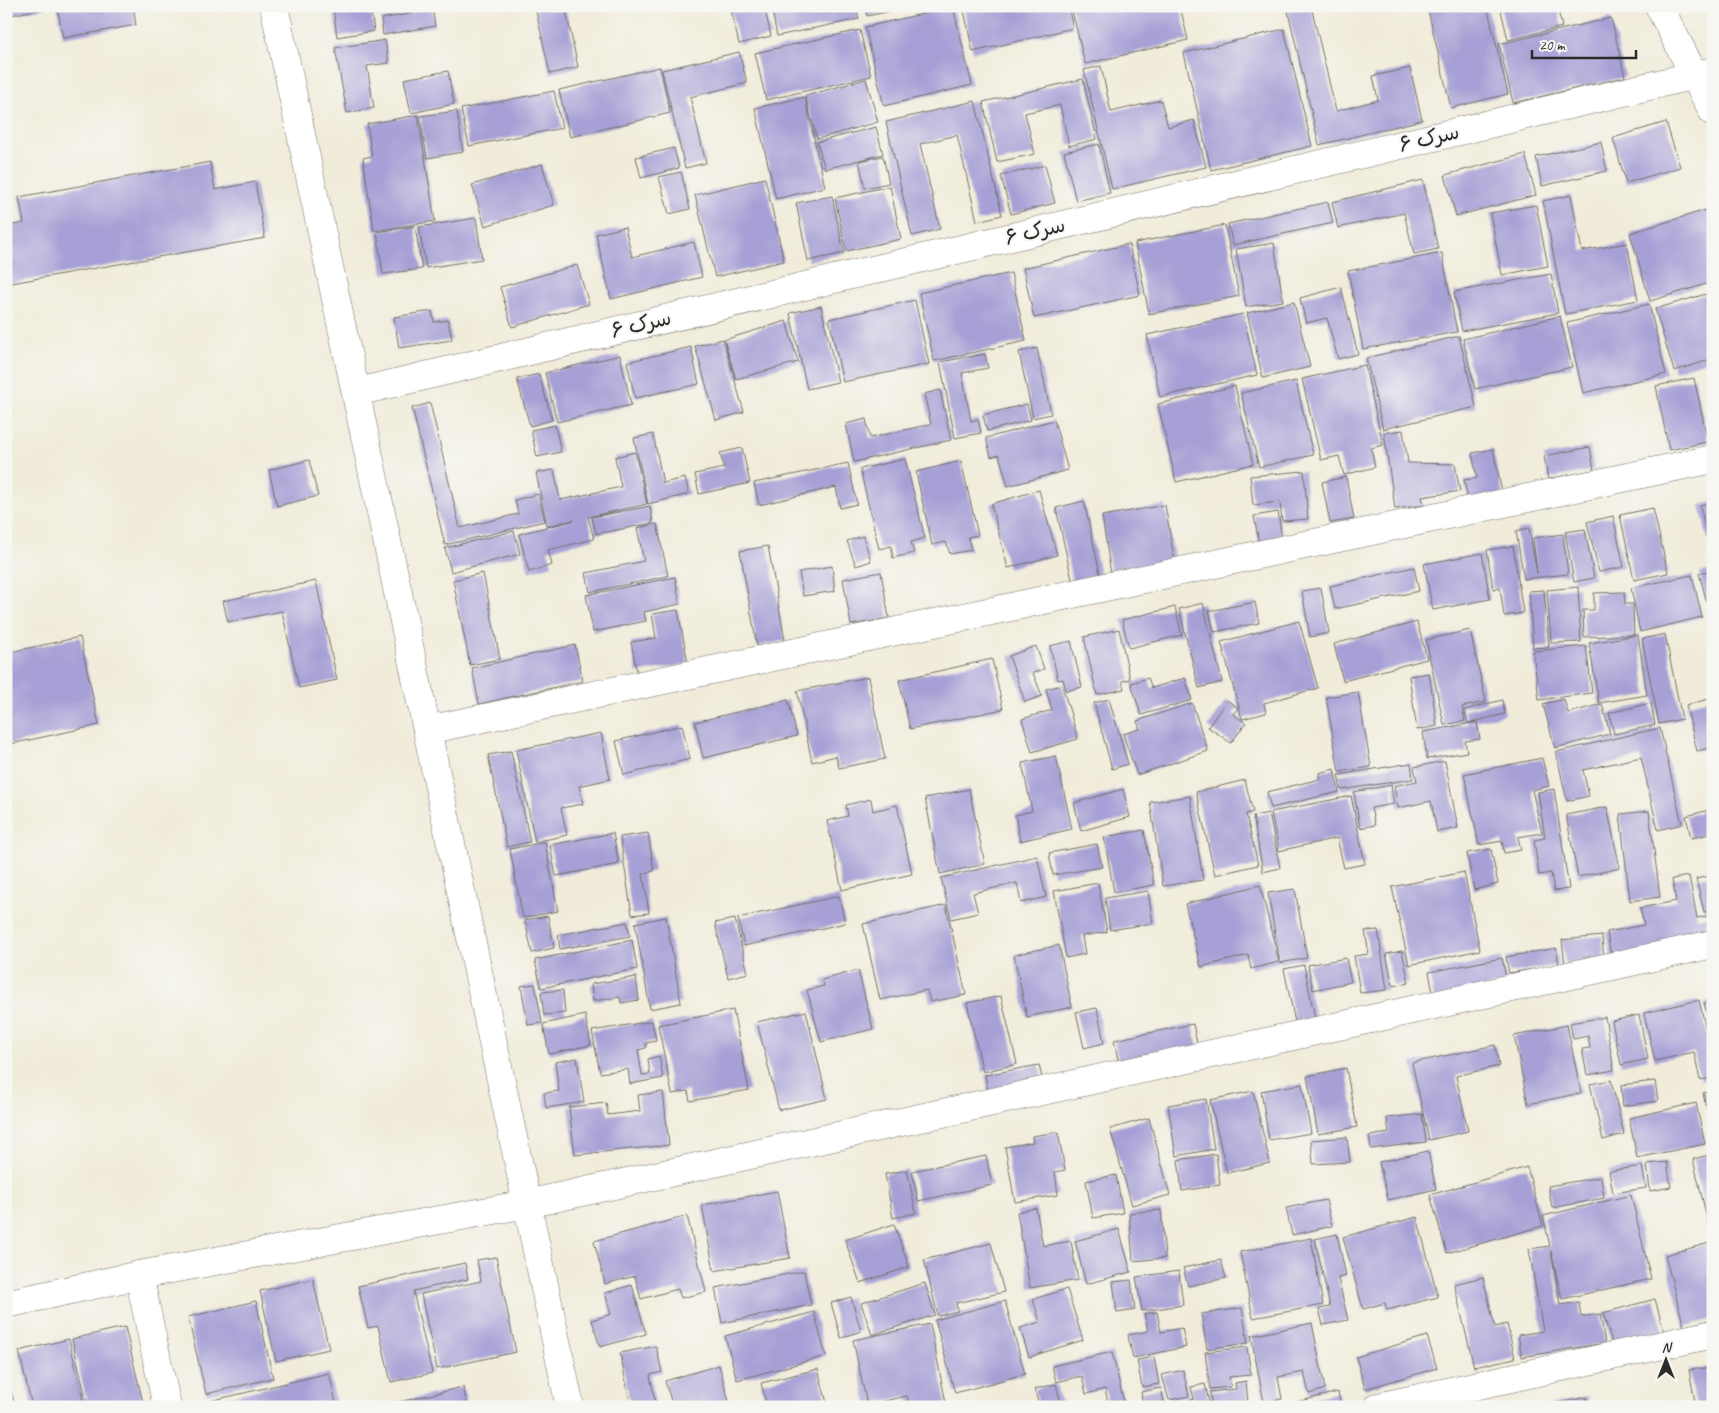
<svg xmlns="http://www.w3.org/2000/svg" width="1719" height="1413" font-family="Caveat,'Playpen Sans Arabic',sans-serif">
  <rect width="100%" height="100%" fill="#f6f6f2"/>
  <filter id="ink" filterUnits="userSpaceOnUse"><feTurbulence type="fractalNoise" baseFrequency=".02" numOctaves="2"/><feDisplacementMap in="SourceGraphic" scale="10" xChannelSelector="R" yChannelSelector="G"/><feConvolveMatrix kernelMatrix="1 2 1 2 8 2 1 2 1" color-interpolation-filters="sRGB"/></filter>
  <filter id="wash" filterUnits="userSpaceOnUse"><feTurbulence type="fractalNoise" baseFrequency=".0096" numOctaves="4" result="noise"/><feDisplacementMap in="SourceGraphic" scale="20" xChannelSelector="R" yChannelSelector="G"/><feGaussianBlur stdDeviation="1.12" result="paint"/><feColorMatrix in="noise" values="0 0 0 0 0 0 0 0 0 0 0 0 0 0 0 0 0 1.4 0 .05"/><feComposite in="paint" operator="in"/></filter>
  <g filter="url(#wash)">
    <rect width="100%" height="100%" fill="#f1ecda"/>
    <g id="blocks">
      <g fill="#a7a0d6">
        <polygon points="6,6 45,6 46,8 6,16"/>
        <polygon points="57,6 133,6 136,25 63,38"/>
        <polygon points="333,6 370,6 374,31 337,37"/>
        <polygon points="413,6 432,6 435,26 383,35 381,19 414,13"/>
        <polygon points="535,6 565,6 578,67 550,74"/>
        <polygon points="730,6 764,6 771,36 739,44"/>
        <polygon points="771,6 856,6 859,19 777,36"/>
        <polygon points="865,6 911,6 911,7 867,16"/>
        <polygon points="963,6 1068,6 1073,28 973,52"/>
        <polygon points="1071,6 1180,6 1188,40 1085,64"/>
        <polygon points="1308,6 1311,6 1336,111 1378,100 1373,76 1410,68 1422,120 1319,145 1288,11"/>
        <polygon points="1444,6 1487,6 1508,94 1451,108 1428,10"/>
        <polygon points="1500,6 1557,6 1562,27 1508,40"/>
        <polygon points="953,7 972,85 884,106 865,27"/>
        <polygon points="1611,18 1625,77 1513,103 1499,44"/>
        <polygon points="1284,29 1312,146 1211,170 1184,53"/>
        <polygon points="860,30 871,76 766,100 755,53"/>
        <polygon points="385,40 389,63 367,66 374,108 347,113 335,48"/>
        <polygon points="739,52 747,83 690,97 706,163 685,168 662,70"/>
        <polygon points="1101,66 1111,112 1161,100 1168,127 1194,120 1206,167 1112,189 1084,70"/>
        <polygon points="660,67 670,113 570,137 559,90"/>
        <polygon points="448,71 454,104 411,113 404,79"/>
        <polygon points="866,79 878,122 817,139 805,96"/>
        <polygon points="1083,79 1097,139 1069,146 1060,105 1025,113 1035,154 997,162 983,102"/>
        <polygon points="554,91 562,128 469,146 461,109"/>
        <polygon points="805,97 825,187 776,199 755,108"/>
        <polygon points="975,101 1002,215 977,221 957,135 920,144 940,229 912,236 886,122"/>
        <polygon points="457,111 463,152 427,158 420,116"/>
        <polygon points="418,115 435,221 374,231 363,158 372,156 367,124"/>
        <polygon points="1666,122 1680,167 1626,183 1613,138"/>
        <polygon points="876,127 883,154 825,169 817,142"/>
        <polygon points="1601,142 1607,171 1542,186 1536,157"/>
        <polygon points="1099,144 1110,193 1076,201 1064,152"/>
        <polygon points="674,148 679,168 641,178 636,157"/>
        <polygon points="1525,154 1536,195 1456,216 1445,175"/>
        <polygon points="883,156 889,183 865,188 859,161"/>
        <polygon points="210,162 215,190 255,182 265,238 6,284 6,226 24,223 19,197"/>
        <polygon points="542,164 554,205 485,226 472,185"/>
        <polygon points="1045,165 1055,203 1011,214 1001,176"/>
        <polygon points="681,172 690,209 669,214 659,177"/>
        <polygon points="765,178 784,261 715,277 695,195"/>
        <polygon points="1423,180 1438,249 1414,254 1404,213 1338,228 1332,202"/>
        <polygon points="890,186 901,239 846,251 835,198"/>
        <polygon points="1571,195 1582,251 1627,243 1638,300 1565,314 1543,201"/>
        <polygon points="832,196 844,253 808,261 796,203"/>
        <polygon points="1328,202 1333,223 1233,245 1228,224"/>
        <polygon points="1536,205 1548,266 1502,275 1490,213"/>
        <polygon points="1706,210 1713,230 1713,282 1650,301 1630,233"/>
        <polygon points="476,218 482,259 426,268 419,227"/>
        <polygon points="1225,225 1239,296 1149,314 1135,243"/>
        <polygon points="415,226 422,269 383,274 377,232"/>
        <polygon points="625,227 632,257 694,242 702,277 611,299 596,234"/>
        <polygon points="1274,243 1283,301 1246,307 1236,249"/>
        <polygon points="1129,244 1140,295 1034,318 1023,268"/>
        <polygon points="1442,253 1457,332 1363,349 1348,271"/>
        <polygon points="577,265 589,304 512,327 500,287"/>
        <polygon points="1011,273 1026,341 934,361 919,293"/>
        <polygon points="1551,274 1558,313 1462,331 1454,292"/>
        <polygon points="1341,287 1358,354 1338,359 1327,318 1306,323 1300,298"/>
        <polygon points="1713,292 1713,359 1674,371 1655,309"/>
        <polygon points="915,300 929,364 843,382 829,319"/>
        <polygon points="1294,302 1310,367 1263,378 1247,313"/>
        <polygon points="1649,304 1666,374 1583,393 1567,323"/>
        <polygon points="821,306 838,382 807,389 790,313"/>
        <polygon points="432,311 434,322 448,320 452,340 399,348 394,317"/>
        <polygon points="1243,314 1257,375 1160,397 1147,335"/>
        <polygon points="1560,316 1572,367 1475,389 1463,339"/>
        <polygon points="786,321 798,362 736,379 724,340"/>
        <polygon points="1459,336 1476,407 1383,429 1366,358"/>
        <polygon points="723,339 744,412 716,420 695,346"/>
        <polygon points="691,347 699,384 635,398 627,362"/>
        <polygon points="1037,348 1051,414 1033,418 1019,352"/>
        <polygon points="985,354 988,368 962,373 971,421 978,419 981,433 955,438 940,362"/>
        <polygon points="620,355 631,405 557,422 545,373"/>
        <polygon points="1365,365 1383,445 1371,448 1375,467 1344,475 1339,456 1321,460 1302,379"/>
        <polygon points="539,374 552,420 530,426 517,379"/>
        <polygon points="1694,378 1708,442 1669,450 1656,386"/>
        <polygon points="1296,381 1313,455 1259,467 1241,393"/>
        <polygon points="1235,386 1253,464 1176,482 1158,404"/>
        <polygon points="940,390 951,440 854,462 846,424 866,419 870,438 931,424 924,394"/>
        <polygon points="430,403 460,528 518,514 515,500 538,494 545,521 445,545 412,408"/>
        <polygon points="1027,404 1031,420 987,431 983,415"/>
        <polygon points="1054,420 1068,470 1008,486 999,455 991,457 986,438"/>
        <polygon points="555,425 561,452 537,457 531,430"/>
        <polygon points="1403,430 1408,463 1455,464 1460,491 1422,497 1424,505 1395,509 1384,433"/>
        <polygon points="653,434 663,483 685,478 689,494 648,504 634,438"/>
        <polygon points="1590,447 1594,470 1548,479 1544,456"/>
        <polygon points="742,448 750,483 699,494 695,474 724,468 720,453"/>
        <polygon points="1493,449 1503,497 1469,504 1464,480 1477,478 1472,453"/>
        <polygon points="635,452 647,504 588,517 594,539 548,550 552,565 529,572 519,534 574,520 547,526 536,473 554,470 560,500 621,487 615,457"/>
        <polygon points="905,459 925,538 911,542 914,553 893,558 891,546 879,549 860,469"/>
        <polygon points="309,460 318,496 277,506 269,470"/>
        <polygon points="961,461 978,535 968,537 971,550 950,554 946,542 932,545 916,472"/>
        <polygon points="848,463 857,504 840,508 836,487 759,505 754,483"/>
        <polygon points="1304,471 1308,519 1282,521 1280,502 1253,505 1250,476"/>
        <polygon points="1346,477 1354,519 1330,523 1322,482"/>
        <polygon points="1039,490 1057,555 1008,568 991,504"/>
        <polygon points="1084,501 1102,583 1074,589 1056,508"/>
        <polygon points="1713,502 1713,557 1712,557 1700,505"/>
        <polygon points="1165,505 1175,563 1111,574 1102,516"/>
        <polygon points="650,506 653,523 596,534 592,517"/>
        <polygon points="1653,508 1668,573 1634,580 1620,515"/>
        <polygon points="1278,512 1283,545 1260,549 1254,516"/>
        <polygon points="1613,516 1624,567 1599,572 1587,522"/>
        <polygon points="657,524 668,576 590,592 586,573 644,561 637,528"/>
        <polygon points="1529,528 1537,573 1533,538 1563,534 1568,574 1524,579 1516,531"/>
        <polygon points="1585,529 1594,578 1574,582 1565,532"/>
        <polygon points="514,531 520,554 451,572 445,548"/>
        <polygon points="863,536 871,561 856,566 847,541"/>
        <polygon points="768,546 785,641 757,646 740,551"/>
        <polygon points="1513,546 1523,613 1504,616 1500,588 1493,589 1487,550"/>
        <polygon points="1482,553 1490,599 1433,610 1424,564"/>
        <polygon points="832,566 835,591 803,596 799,572"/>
        <polygon points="1414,567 1419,591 1335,609 1330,586"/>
        <polygon points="1713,570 1713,609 1709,610 1699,573"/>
        <polygon points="881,572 889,618 851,625 843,579"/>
        <polygon points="483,573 500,659 470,665 453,580"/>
        <polygon points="1692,575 1702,617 1640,632 1631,588"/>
        <polygon points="675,577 680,604 644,612 646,621 593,632 586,595"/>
        <polygon points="316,581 337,680 299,688 282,611 228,622 223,601"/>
        <polygon points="1578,587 1581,642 1551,643 1547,590"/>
        <polygon points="1321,588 1329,633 1310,637 1302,591"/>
        <polygon points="1544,590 1549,647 1533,648 1529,591"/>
        <polygon points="1624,592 1625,604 1633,604 1634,635 1584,637 1583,610 1594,610 1594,593"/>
        <polygon points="1255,602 1259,623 1214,632 1209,611"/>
        <polygon points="1203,603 1222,682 1199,688 1179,609"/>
        <polygon points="1175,607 1182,635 1129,648 1122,620"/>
        <polygon points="678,610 688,664 637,673 631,642 656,638 652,614"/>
        <polygon points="1299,621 1318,688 1264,703 1266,713 1242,719 1221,642"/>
        <polygon points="1417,622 1427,659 1343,681 1334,644"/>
        <polygon points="1119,629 1130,679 1122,681 1124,689 1097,695 1084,637"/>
        <polygon points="1470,630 1486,702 1462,707 1465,721 1444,725 1426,640"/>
        <polygon points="1665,634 1682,719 1659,724 1642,639"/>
        <polygon points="1638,635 1647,695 1599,703 1589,643"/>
        <polygon points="80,637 99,725 6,745 6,653"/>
        <polygon points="1071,641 1082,687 1066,691 1063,679 1058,680 1050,646"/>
        <polygon points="575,645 583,681 479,704 472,668"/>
        <polygon points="1036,646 1044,669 1033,673 1042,696 1025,702 1009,656"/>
        <polygon points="1586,646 1592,693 1539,700 1533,651"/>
        <polygon points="992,659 1003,709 910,729 899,680"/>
        <polygon points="1429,673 1437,726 1417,730 1409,676"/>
        <polygon points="868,677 885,759 839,768 836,756 812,762 797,691"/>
        <polygon points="1148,678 1152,688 1185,678 1192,700 1141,715 1131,683"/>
        <polygon points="1062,685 1078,739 1032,752 1022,719 1052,710 1046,689"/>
        <polygon points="1358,692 1371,767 1339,772 1326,697"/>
        <polygon points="1713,698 1713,747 1697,751 1686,705"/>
        <polygon points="1109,699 1128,764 1112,769 1094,703"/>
        <polygon points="1564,699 1568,713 1602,704 1610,734 1555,748 1543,704"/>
        <polygon points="788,700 797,736 703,758 695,722"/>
        <polygon points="1227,700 1238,708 1233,714 1246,723 1231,743 1208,727"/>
        <polygon points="1502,700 1505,714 1468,723 1464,710"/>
        <polygon points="1192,703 1208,751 1137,775 1123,734 1140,729 1137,721"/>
        <polygon points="1651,703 1655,725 1614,734 1609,713"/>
        <polygon points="1477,722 1480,739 1465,741 1467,752 1427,759 1423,732"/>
        <polygon points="682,725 690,759 624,775 616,741"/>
        <polygon points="1660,728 1682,824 1658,830 1641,757 1583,770 1589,796 1567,801 1556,752"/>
        <polygon points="601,733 610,779 579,786 583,804 561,808 567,835 535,842 516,750"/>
        <polygon points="511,751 530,842 507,847 488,755"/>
        <polygon points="1056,756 1072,829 1020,841 1015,815 1032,811 1022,763"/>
        <polygon points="1542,758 1549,786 1532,790 1542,833 1518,837 1521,850 1504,853 1502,841 1479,845 1464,774"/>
        <polygon points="1445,761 1458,828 1437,832 1431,801 1398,808 1394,786 1417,781 1414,767"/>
        <polygon points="1411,763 1413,779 1341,790 1338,775"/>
        <polygon points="1334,769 1339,792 1271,808 1267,792 1320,779 1319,773"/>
        <polygon points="1245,780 1253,812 1246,814 1258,865 1215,875 1196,792"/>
        <polygon points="1391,785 1394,804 1371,808 1375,825 1360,828 1354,792"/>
        <polygon points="969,789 985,864 940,874 925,798"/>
        <polygon points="1123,789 1130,817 1081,831 1074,803"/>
        <polygon points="1554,789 1569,889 1554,891 1551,873 1539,875 1534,840 1545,838 1538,792"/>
        <polygon points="1190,796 1203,880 1163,886 1150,802"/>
        <polygon points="1351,796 1365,864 1344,868 1337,838 1279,851 1271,812"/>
        <polygon points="871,799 873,811 897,805 912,874 842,890 827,821 848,816 846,805"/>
        <polygon points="1607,807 1620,868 1578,877 1566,815"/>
        <polygon points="1713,809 1713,833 1691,838 1686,816"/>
        <polygon points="1649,811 1660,897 1630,901 1620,814"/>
        <polygon points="1269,813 1280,868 1263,872 1253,816"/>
        <polygon points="1144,830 1154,885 1114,892 1104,837"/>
        <polygon points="613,833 619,864 556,876 550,845"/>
        <polygon points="648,833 654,871 643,874 649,913 632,915 620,837"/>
        <polygon points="545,842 558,911 523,918 510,849"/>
        <polygon points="1097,844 1102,867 1053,875 1049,853"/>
        <polygon points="1491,849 1498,884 1474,890 1467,853"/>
        <polygon points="1037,856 1046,897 1021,903 1017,883 973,893 978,913 951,919 941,878"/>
        <polygon points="1464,872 1480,950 1409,965 1392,887"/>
        <polygon points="1713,875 1713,910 1704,912 1696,879"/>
        <polygon points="1689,876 1697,918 1713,915 1713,937 1611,957 1607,932 1644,925 1640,908 1676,901 1672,879"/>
        <polygon points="1098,883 1107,932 1082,936 1085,954 1066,958 1054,891"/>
        <polygon points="1260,885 1279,962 1251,969 1248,955 1201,967 1185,904"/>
        <polygon points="1295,889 1307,958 1280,963 1268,893"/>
        <polygon points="1148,891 1153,923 1110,930 1105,898"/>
        <polygon points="839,896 845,923 744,946 738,918"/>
        <polygon points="946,905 966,995 930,1002 927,990 880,1000 863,924"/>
        <polygon points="548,916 554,948 532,953 525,920"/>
        <polygon points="666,917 681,1003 650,1009 635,923"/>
        <polygon points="735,919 748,973 728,978 715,923"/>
        <polygon points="627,922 630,936 560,949 558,935"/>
        <polygon points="1378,930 1387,990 1360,993 1354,956 1369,954 1365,931"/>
        <polygon points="1602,936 1604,962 1565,965 1562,940"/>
        <polygon points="632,940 637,969 541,988 535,960"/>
        <polygon points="1059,945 1072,1007 1027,1017 1014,955"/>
        <polygon points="1556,948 1559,965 1509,973 1506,957"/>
        <polygon points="1402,951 1409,983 1393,986 1386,954"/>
        <polygon points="1346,958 1351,982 1313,990 1308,965"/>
        <polygon points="1502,958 1507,983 1434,998 1429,972"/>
        <polygon points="1304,965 1315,1018 1295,1022 1284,969"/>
        <polygon points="858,970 873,1029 821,1042 807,990 824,986 822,980"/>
        <polygon points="636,977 639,1000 621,1003 620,997 593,1001 591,984"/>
        <polygon points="535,984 542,1023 528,1025 521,986"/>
        <polygon points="563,990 565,1013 544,1015 541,992"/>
        <polygon points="1001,996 1017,1064 983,1072 967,1003"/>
        <polygon points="1699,1000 1713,1059 1713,1078 1700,1080 1694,1052 1655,1061 1644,1013"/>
        <polygon points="1713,1001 1713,1033 1712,1033 1704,1003"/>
        <polygon points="1097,1008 1104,1043 1084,1048 1076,1012"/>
        <polygon points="733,1010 749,1090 690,1101 688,1091 672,1094 658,1025"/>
        <polygon points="806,1011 827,1099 779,1110 757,1022"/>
        <polygon points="585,1015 591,1045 549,1054 543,1024"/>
        <polygon points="1639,1015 1648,1059 1621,1065 1612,1021"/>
        <polygon points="1605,1017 1614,1070 1587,1075 1582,1049 1590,1048 1588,1036 1573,1039 1570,1023"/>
        <polygon points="652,1021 656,1041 646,1043 646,1048 638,1050 642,1075 650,1074 648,1059 659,1056 663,1078 630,1084 628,1069 600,1073 592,1031"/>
        <polygon points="1193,1024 1198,1048 1119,1065 1114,1040"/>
        <polygon points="1567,1025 1581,1093 1528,1104 1514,1036"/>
        <polygon points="1495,1045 1499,1066 1456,1076 1468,1131 1429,1140 1412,1063"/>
        <polygon points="577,1058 584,1102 546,1108 544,1093 559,1091 555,1062"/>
        <polygon points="1039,1065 1043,1082 988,1092 985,1075"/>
        <polygon points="1346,1068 1357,1127 1318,1134 1307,1076"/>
        <polygon points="1611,1080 1624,1134 1603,1140 1590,1084"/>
        <polygon points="1655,1081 1658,1101 1623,1106 1621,1085"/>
        <polygon points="1302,1084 1311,1133 1269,1140 1261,1091"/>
        <polygon points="1713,1090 1713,1131 1712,1131 1703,1093"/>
        <polygon points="1253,1091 1270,1163 1227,1173 1210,1100"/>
        <polygon points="663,1092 669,1145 575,1155 569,1107 606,1103 608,1115 640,1111 638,1095"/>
        <polygon points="1206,1099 1214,1149 1176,1156 1168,1105"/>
        <polygon points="1696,1103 1705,1144 1637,1158 1629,1118"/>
        <polygon points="1422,1114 1426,1142 1371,1149 1369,1136 1389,1133 1387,1118"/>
        <polygon points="1149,1118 1170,1195 1132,1205 1110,1129"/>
        <polygon points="1058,1132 1065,1170 1055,1172 1058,1195 1015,1202 1005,1147 1033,1142 1032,1136"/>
        <polygon points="1347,1137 1350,1162 1313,1164 1311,1140"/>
        <polygon points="1428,1151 1436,1189 1388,1200 1379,1162"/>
        <polygon points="1216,1154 1220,1185 1182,1191 1178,1160"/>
        <polygon points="1713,1154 1713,1226 1709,1227 1693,1159"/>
        <polygon points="986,1156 992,1185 918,1201 912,1171"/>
        <polygon points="1667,1162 1671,1187 1650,1191 1647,1164"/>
        <polygon points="1642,1166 1646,1188 1613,1193 1609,1171"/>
        <polygon points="1527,1167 1543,1226 1447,1253 1430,1195"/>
        <polygon points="907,1170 916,1213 893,1218 885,1174"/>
        <polygon points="1116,1175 1123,1213 1093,1218 1086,1181"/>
        <polygon points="1601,1177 1604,1198 1552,1208 1548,1186"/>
        <polygon points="777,1191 790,1258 714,1271 702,1205"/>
        <polygon points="1631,1195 1651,1279 1562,1299 1551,1251 1560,1305 1579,1302 1581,1317 1600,1314 1605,1343 1522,1357 1518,1335 1543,1331 1529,1249 1550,1246 1543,1216"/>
        <polygon points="1326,1200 1332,1226 1292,1235 1286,1208"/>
        <polygon points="1036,1208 1043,1246 1071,1241 1078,1280 1030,1288 1017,1212"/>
        <polygon points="1161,1210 1165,1258 1133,1261 1129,1213"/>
        <polygon points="687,1216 706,1292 681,1298 678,1289 641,1299 635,1276 605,1284 594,1241"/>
        <polygon points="1417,1217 1438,1297 1387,1310 1385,1303 1363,1309 1343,1237"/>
        <polygon points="894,1224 909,1267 860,1283 845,1240"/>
        <polygon points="1119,1229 1131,1272 1086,1284 1075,1241"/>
        <polygon points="1337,1234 1346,1276 1338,1278 1348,1320 1323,1325 1319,1309 1330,1307 1315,1239"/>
        <polygon points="1311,1238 1323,1305 1253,1318 1240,1252"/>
        <polygon points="1713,1242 1713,1319 1684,1327 1665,1255"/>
        <polygon points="991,1243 1004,1292 956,1303 958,1311 938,1316 924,1260"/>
        <polygon points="496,1257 516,1352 437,1369 421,1294 481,1281 477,1260"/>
        <polygon points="1221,1260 1226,1278 1188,1286 1183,1268"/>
        <polygon points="465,1263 468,1279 413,1291 432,1373 391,1382 378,1326 368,1328 358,1286"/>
        <polygon points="804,1271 811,1305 722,1323 715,1288"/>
        <polygon points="1179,1271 1183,1305 1142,1311 1136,1277"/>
        <polygon points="1483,1277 1495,1327 1507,1324 1515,1358 1474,1367 1454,1284"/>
        <polygon points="313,1279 329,1349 276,1361 260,1291"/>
        <polygon points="1131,1280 1135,1310 1117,1313 1113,1282"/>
        <polygon points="925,1283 935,1315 872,1335 861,1303"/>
        <polygon points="632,1285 646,1334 600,1347 592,1320 611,1314 605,1293"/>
        <polygon points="1067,1289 1083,1340 1029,1357 1020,1328 1040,1322 1033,1299"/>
        <polygon points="851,1297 861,1331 841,1338 831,1303"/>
        <polygon points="1655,1299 1665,1336 1614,1350 1603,1313"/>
        <polygon points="256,1301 273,1378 206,1394 188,1317"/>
        <polygon points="1005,1301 1025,1374 955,1393 935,1320"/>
        <polygon points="1242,1308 1248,1343 1207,1349 1201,1314"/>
        <polygon points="814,1312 826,1356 737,1380 725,1336"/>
        <polygon points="1157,1312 1161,1332 1182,1328 1186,1347 1133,1358 1128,1335 1148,1331 1144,1314"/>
        <polygon points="1312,1323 1325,1389 1309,1394 1304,1372 1278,1377 1282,1399 1264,1402 1251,1336"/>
        <polygon points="930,1324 946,1403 927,1407 910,1407 907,1396 867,1405 853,1340"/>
        <polygon points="125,1327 144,1407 88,1407 72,1339"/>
        <polygon points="1427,1336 1437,1368 1365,1389 1356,1357"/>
        <polygon points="69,1339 85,1407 32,1407 19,1351"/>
        <polygon points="656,1346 662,1372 650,1375 656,1407 631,1407 620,1353"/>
        <polygon points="1247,1347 1251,1375 1229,1377 1231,1387 1210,1389 1205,1352"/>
        <polygon points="1112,1352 1125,1407 1109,1407 1105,1389 1086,1394 1082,1376 1056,1382 1052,1366"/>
        <polygon points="1154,1357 1159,1384 1142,1387 1137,1360"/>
        <polygon points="719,1365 730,1405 673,1407 665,1381"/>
        <polygon points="1713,1367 1713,1407 1696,1407 1689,1370"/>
        <polygon points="818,1369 828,1407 767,1407 761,1383"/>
        <polygon points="1183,1370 1189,1396 1169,1400 1162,1375"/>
        <polygon points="329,1373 337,1407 211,1407 210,1401"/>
        <polygon points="6,1375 7,1375 15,1407 6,1407"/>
        <polygon points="1246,1381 1248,1403 1212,1407 1210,1392 1236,1389 1235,1383"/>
        <polygon points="1056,1384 1062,1407 1039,1407 1035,1389"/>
        <polygon points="1205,1384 1210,1407 1171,1407 1194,1399 1191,1387"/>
        <polygon points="463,1387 468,1407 382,1407 382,1406"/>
        <polygon points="1161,1388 1165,1407 1143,1407 1141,1392"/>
        <polygon points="1338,1392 1341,1407 1297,1407 1296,1402"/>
        <polygon points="1587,1397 1589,1407 1543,1407 1543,1406"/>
      </g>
    </g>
  </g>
  <g filter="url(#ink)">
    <use href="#blocks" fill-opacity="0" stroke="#706f68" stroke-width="1"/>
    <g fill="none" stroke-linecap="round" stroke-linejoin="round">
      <g stroke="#706f68" stroke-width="29">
        <g id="minor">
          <polyline points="274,6 570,1407"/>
          <polyline points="1659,6 1713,112"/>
          <polyline points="357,392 1713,71"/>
          <polyline points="427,730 1713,459"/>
          <polyline points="139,1275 167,1407"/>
          <polyline points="6,1304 139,1275 527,1204 1713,944"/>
          <polyline points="1378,1407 1713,1334"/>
        </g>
      </g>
      <use href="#minor" stroke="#fff" stroke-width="28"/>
    </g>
  </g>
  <g text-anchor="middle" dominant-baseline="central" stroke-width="4" stroke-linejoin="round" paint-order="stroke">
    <g font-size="21" fill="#2b2b2b" stroke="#f6f6f2">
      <text transform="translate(1429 138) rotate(-13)">سرک ۶</text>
      <text transform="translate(1035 231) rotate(-13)">سرک ۶</text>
      <text transform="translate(641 324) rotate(-13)">سرک ۶</text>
    </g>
  </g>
  <rect width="1719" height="1413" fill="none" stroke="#f6f6f2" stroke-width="25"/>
  <g transform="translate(1666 1360)" stroke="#f6f6f2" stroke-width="4" paint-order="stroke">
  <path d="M0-4L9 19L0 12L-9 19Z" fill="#2b2b2b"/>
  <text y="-8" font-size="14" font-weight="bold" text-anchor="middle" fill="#2b2b2b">N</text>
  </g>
  <path d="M1532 50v8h104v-8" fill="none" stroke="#2b2b2b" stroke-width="2.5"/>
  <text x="1539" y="50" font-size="15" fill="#2b2b2b" stroke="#f6f6f2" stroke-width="4" paint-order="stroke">20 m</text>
</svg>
